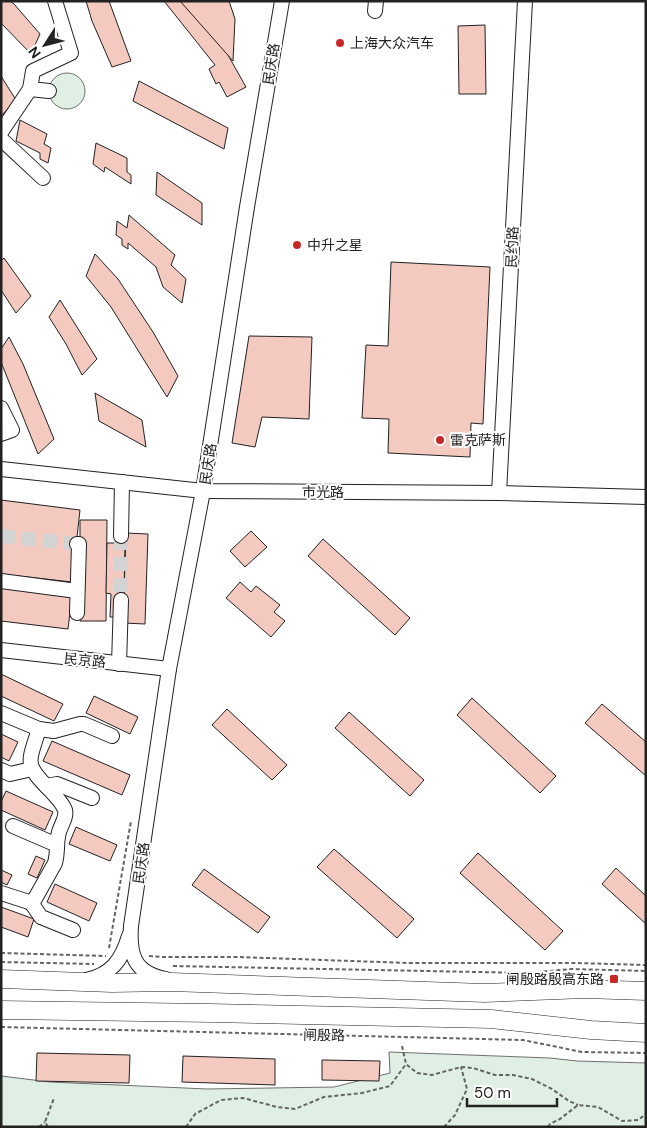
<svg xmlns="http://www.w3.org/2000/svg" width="647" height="1128" font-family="'DM Sans','Noto Sans SC',sans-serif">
  <rect width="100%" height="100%" fill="#fff"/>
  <g fill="#e0efe3" stroke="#6f6f6f">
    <circle cx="67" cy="91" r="18"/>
    <polygon points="389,1052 550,1058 577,1061 646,1063 646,1127 1,1127 1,1076 50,1082 207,1089 334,1087 390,1073"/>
  </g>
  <g fill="#f3c9c0" stroke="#222">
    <polygon points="1,1 10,1 14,4 40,34 31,54 1,23"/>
    <polygon points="86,1 109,1 131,61 112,67 92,21"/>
    <polygon points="164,1 197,1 234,49 228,55 246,87 227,97 219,82 216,84 209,69 215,65"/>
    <polygon points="180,1 229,1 235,19 233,61"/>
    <polygon points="485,25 486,94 459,94 458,26"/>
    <polygon points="1,76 16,100 1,116"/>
    <polygon points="139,81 228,128 224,149 133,101"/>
    <polygon points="20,120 47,134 44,144 51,148 48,163 40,159 40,153 16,141"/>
    <polygon points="96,143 127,158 127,172 131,175 131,184 105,167 104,172 93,164"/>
    <polygon points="157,172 202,203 202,225 156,195"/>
    <polygon points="129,215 175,255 171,265 186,279 182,303 163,287 156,267 128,243 128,249 122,245 122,239 116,235 117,221 127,228"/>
    <polygon points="95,254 118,279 153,332 178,376 167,397 111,307 86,276"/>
    <polygon points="4,258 31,296 16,313 1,290 1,261"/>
    <polygon points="391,262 490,267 483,424 471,423 470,457 388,453 389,419 362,418 366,345 388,346"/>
    <polygon points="60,300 97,359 82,375 66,344 49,317"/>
    <polygon points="249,336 312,337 309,419 262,417 255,447 232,443"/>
    <polygon points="9,337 23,364 54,439 38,454 1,362 1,349"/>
    <polygon points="95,393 142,420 146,447 99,421"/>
    <polygon points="1,500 80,510 72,582 1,574"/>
    <polygon points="80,520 107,520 106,621 80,621"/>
    <polygon points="251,531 267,547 245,567 230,551"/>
    <polygon points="126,533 148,534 145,624 123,623"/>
    <polygon points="323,539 410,618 395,635 308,556"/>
    <polygon points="107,543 125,543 124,593 119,593 118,617 110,617 111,594 106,593"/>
    <polygon points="240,582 251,592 256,586 280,605 274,612 285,621 271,637 226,598"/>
    <polygon points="1,586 72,595 68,629 1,621"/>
    <polygon points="1,674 63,704 54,721 1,696"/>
    <polygon points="94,696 138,717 130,734 86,713"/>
    <polygon points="472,698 556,776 540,793 457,715"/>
    <polygon points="602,704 646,742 646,776 585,723"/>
    <polygon points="227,709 287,765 272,780 212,725"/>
    <polygon points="349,712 424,780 410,796 335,728"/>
    <polygon points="1,734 18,742 9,761 1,757"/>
    <polygon points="52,741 130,775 122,795 43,761"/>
    <polygon points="6,791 53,812 45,830 1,810 1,802"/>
    <polygon points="76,827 117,845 110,861 69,844"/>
    <polygon points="334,849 414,919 397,938 317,867"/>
    <polygon points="478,853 563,931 545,950 460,873"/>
    <polygon points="36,856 45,860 37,878 28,874"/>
    <polygon points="616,868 646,896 646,924 602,884"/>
    <polygon points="204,869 270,917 258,933 192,885"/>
    <polygon points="1,870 12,875 7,885 1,882"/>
    <polygon points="55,884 97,903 89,921 47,902"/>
    <polygon points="1,907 34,919 28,937 1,927"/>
    <polygon points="37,1053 130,1055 129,1083 36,1081"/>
    <polygon points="183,1056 275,1059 275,1085 182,1082"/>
    <polygon points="322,1060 380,1061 379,1081 322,1080"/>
  </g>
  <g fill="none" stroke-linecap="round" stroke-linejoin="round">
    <g stroke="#d3d3d3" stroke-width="14" stroke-dasharray="14 7" stroke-linecap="butt">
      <polyline points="1,536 77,544"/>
      <polyline points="121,536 121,600"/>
    </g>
    <g stroke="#222" stroke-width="16">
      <g id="minor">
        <polyline points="375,11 376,1"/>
        <polyline points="30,89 49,91"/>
        <polyline points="1,132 30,89 33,71 71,53 55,1"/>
        <polyline points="1,139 43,178"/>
        <polyline points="1,408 12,430 1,434"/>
        <polyline points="1,469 203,491 499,493 646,497"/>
        <polyline points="499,493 525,1"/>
        <polyline points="121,536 122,482"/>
        <polyline points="77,544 79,544 77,613"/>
        <polyline points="1,581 77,591"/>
        <polyline points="1,650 169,669"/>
        <polyline points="119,664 121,600"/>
        <polyline points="1,713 39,729 54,731 80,724 84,724 112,736"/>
        <polyline points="1,770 10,774 32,769"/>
        <polyline points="46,786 57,784 92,798"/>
        <polyline points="13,826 57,845"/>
        <polyline points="1,893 29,902 32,904 41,917 73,930"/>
        <path d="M32 904 55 863C58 853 56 843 59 832 61 825 67 817 65 810 62 802 56 797 51 791 24 764 28 764 39 729"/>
        <path d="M166 979C134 973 129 955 131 926L169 669 203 491 247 207 282 1"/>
        <path d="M86 980C111 975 122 960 129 936"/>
      </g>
    </g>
    <g stroke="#222" stroke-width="19">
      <g id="major">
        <polyline points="1,979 112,983 171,982 485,993 585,989 646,991"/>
        <polyline points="1,1010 211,1013 491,1019 591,1030 646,1033"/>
      </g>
    </g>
    <g stroke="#646464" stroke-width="2" stroke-dasharray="4 2.5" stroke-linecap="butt">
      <polyline points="109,948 131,821"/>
      <polyline points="1,953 106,956"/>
      <polyline points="149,956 163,957 238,957 409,963 576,963 646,965"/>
      <polyline points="1,962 94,964"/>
      <polyline points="173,966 528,973 571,969 646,971"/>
      <polyline points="1,1027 523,1040 582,1052 646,1053"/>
      <polyline points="402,1046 406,1064 417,1073 432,1075 461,1067 473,1068 495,1075 513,1075 532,1079 552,1089 569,1101 578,1105"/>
      <polyline points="39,1127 45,1122"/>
      <polyline points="48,1127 45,1122 54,1098"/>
      <polyline points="186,1127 195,1114 221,1100 243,1098 277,1107 295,1109 324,1097 362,1093 390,1086 406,1064"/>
      <polyline points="444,1127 455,1115 467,1089 461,1067"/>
      <polyline points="548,1127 550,1124 560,1119 578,1105 598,1107 622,1121 638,1120 646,1114"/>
    </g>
    <use href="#minor" stroke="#fff" stroke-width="14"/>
    <use href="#major" stroke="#fff" stroke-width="18"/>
  </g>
  <g fill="#c62828" stroke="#fff" stroke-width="2">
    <circle cx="340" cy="43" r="5"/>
    <circle cx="297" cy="245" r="5"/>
    <circle cx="440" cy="440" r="5"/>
    <rect x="609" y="974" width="10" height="10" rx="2.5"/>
  </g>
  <g text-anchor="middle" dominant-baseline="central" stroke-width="4" stroke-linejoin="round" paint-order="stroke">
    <g font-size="14" fill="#222" stroke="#fff" text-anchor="start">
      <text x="350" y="43">上海大众汽车</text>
      <text x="307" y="245">中升之星</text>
      <text x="450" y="440">雷克萨斯</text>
      <text x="604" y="979" text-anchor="end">闸殷路殷高东路</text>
    </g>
    <g font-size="14" fill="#222" stroke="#fff">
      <text transform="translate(271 64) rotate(-81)">民庆路</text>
      <text transform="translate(512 247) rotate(-87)">民约路</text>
      <text transform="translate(208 464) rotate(-81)">民庆路</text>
      <text x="323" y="492">市光路</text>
      <text transform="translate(85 660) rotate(6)">民京路</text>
      <text transform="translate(141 863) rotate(-82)">民庆路</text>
      <text transform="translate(324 1035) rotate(1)">闸殷路</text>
    </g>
  </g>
  <rect width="647" height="1128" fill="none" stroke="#222222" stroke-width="5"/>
  <g transform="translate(45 45) rotate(234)" stroke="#ffffff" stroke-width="4" paint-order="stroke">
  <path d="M0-4L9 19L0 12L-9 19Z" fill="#222222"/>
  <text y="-8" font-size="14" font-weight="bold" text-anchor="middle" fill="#222222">N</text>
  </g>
  <path d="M467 1098v8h90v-8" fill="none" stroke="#222222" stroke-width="2.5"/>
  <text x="474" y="1098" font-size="15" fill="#222222" stroke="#ffffff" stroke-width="4" paint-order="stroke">50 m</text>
</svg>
